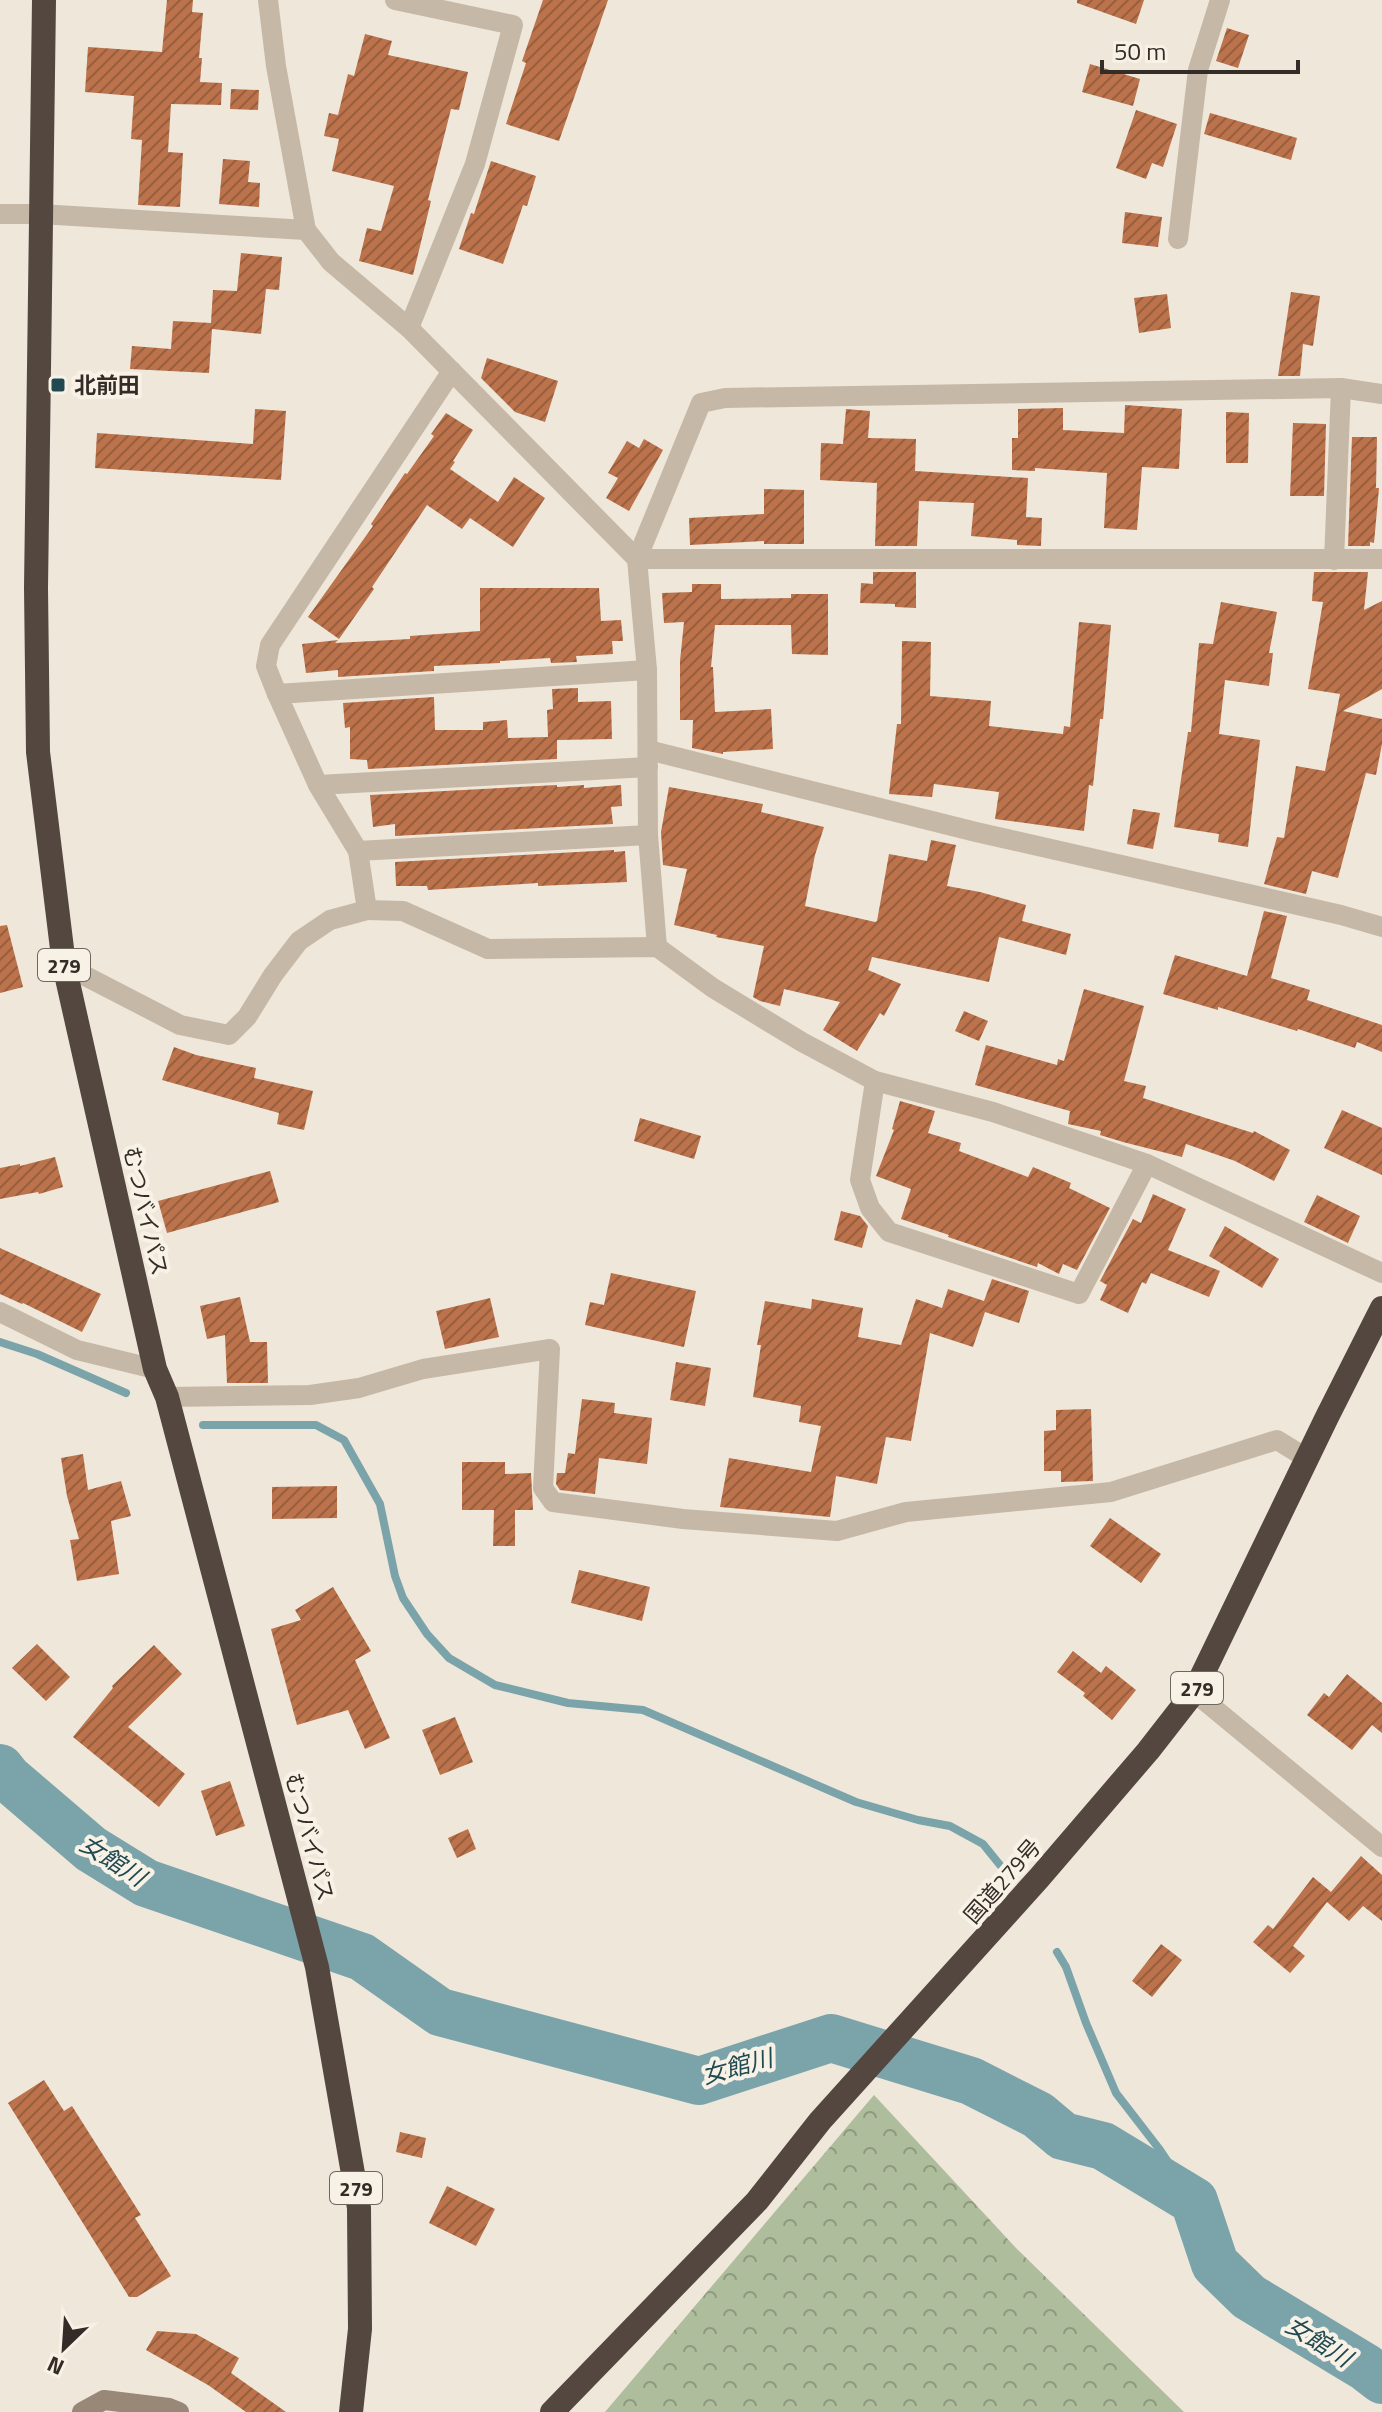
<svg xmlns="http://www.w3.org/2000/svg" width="1382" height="2412" font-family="'Titillium Web','Noto Sans JP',sans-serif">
  <defs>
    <pattern id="forest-crowns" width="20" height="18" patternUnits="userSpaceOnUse" patternTransform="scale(2)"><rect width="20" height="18" fill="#aebd9b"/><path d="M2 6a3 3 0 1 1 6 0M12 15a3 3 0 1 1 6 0" fill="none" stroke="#8e9a7e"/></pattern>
    <pattern id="building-hatch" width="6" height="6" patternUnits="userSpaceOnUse" patternTransform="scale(2)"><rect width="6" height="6" fill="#bc724a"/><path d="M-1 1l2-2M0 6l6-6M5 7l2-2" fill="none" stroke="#995e3e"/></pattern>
  </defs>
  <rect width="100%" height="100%" fill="#efe7da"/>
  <polygon fill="url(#forest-crowns)" points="874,2095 1016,2248 1184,2412 605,2412"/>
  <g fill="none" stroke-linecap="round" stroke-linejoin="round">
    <g stroke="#7ba3aa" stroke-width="8">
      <polyline points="0,1342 37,1354 126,1393"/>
      <polyline points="203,1425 316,1425 344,1440 380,1504 395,1576 403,1598 427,1634 449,1658 495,1685 568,1703 643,1710 856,1802 918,1820 950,1826 983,1844 1000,1865"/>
      <polyline points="1057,1952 1066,1967 1086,2023 1116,2093 1160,2150 1194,2201"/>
    </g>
    <polyline stroke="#7ba3aa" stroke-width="48" points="0,1768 8,1778 91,1849 146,1883 362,1957 440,2012 699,2081 831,2038 971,2081 1038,2115 1063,2136 1103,2146 1194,2201 1215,2264 1249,2297 1365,2367 1382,2380"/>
  </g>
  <g fill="url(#building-hatch)">
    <polygon points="167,0 193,0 192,12 203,13 199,58 202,58 200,82 222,83 221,105 171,104 168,152 183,153 180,207 138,205 142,140 131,139 134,96 85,92 88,47 162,52"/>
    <polygon points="543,0 608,0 559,141 506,124 526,63 522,61"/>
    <polygon points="1077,0 1144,0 1136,24 1077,3"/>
    <polygon points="1227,28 1249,35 1238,68 1216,61"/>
    <polygon points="365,34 392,41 388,55 468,72 459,110 451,109 428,200 431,201 413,275 359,261 367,228 381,231 394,186 332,171 339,139 324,136 329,113 338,115 348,74 354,76"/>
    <polygon points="1090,64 1140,79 1133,106 1082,92"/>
    <polygon points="231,89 259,90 258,110 230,109"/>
    <polygon points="1136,110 1177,124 1163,167 1152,163 1146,179 1116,168"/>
    <polygon points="1210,113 1297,138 1291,160 1204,134"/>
    <polygon points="223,159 250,161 248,182 260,183 259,207 219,204"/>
    <polygon points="491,161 536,176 527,206 523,205 503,264 459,249 471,213 474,214"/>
    <polygon points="1125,212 1162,217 1158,247 1122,243"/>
    <polygon points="241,253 282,257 279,290 266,289 261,334 212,329 209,373 130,369 132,346 171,349 173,321 211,323 213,290 237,291"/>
    <polygon points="1291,292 1320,296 1313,346 1303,344 1300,376 1278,376"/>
    <polygon points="1167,294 1171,328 1139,333 1134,298"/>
    <polygon points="487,358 558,381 545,422 515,412 481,378"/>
    <polygon points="1125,405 1182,409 1179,469 1142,467 1137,530 1104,528 1107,473 1035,468 1035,471 1012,470 1012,438 1018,438 1018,409 1063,408 1063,430 1124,433"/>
    <polygon points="255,409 286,411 281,480 95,468 97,433 253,444"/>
    <polygon points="846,409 870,411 868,438 916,439 915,471 1028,478 1026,517 1042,518 1041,546 1017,545 1017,540 971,536 974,503 919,501 917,546 875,546 877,483 820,480 821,443 843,444"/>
    <polygon points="1226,412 1249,413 1248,463 1226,463"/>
    <polygon points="446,413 473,430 453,461 455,462 450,469 498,502 514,477 545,498 513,547 470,518 462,529 427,505 372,587 374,589 339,639 308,617 373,526 371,524 405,473 407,474 434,436 431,434"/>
    <polygon points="1293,423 1326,424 1324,496 1290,496"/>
    <polygon points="1352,437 1377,437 1376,488 1379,488 1374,543 1370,542 1370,546 1348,546"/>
    <polygon points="644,439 663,450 629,511 606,498 618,478 608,473 627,441 639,448"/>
    <polygon points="764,489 804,490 804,544 764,544 764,541 690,545 689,518 764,514"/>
    <polygon points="873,572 916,572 916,608 895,607 895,604 860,603 861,583 873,584"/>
    <polygon points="1314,572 1368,572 1364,610 1382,601 1382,689 1343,711 1382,719 1382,744 1376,775 1366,773 1338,878 1312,871 1306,894 1264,884 1277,837 1284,838 1296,766 1325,771 1340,694 1308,689 1323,602 1312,601"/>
    <polygon points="692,584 721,584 721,599 791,598 791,594 828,594 828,655 792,654 791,625 715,625 711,667 713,667 715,712 771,709 773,749 723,752 723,754 692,748 693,720 680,720 680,661 684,622 664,623 662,593 692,592"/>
    <polygon points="480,588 599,588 601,621 621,620 623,641 612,641 613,654 576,656 577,662 551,663 550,658 500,661 500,663 434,666 434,671 338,677 338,670 306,673 302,644 338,640 335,643 410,639 410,636 480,631"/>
    <polygon points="1221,602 1277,612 1269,653 1273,653 1269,686 1225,680 1219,734 1260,740 1248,847 1218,842 1219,834 1174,827 1188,732 1191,732 1199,643 1213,644"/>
    <polygon points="1079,622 1111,625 1103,719 1100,719 1093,786 1089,785 1084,831 995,819 999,792 934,784 932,797 889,794 897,724 901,724 902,641 931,642 930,696 991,701 989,726 1063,734 1064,726 1070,727"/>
    <polygon points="578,688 578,702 611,701 612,739 557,740 557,759 368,769 367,760 350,759 350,727 345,728 343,703 434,697 435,730 483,730 483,722 507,720 508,738 548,737 547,710 553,709 552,689"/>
    <polygon points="557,785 557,787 584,785 584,788 621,785 622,806 611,807 613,824 395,836 395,824 373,827 370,795"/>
    <polygon points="669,787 763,804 761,812 824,827 815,855 805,906 875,922 877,921 889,854 927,861 931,840 956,845 947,886 980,892 1026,905 1022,921 1071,934 1066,955 999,937 989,982 872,957 868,970 901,984 884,1016 880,1013 857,1051 823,1030 840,1002 784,989 780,1006 760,1001 753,997 764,946 716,937 717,935 674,925 687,869 663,865 661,832"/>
    <polygon points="1133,809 1160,813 1153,849 1127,844"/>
    <polygon points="614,850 614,852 625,851 627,882 538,886 538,883 428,890 427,886 396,886 395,862"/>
    <polygon points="1264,911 1287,916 1271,978 1310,990 1307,1000 1382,1025 1382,1052 1357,1042 1355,1048 1298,1029 1297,1031 1218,1007 1218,1010 1163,994 1175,955 1247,976"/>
    <polygon points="7,925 23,987 0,993 0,926"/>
    <polygon points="1084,989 1144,1006 1124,1081 1146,1086 1143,1098 1253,1133 1254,1131 1290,1150 1274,1181 1235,1161 1186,1144 1182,1157 1123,1142 1100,1135 1101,1131 1068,1124 1070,1111 975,1085 986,1045 1057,1065 1058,1059 1064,1061"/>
    <polygon points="964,1011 988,1021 979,1041 955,1031"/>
    <polygon points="174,1047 196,1055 256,1068 254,1078 313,1091 304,1130 277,1124 279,1113 162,1080"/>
    <polygon points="900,1101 935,1111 928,1133 961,1143 959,1151 1028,1177 1033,1167 1071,1183 1069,1188 1110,1208 1077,1270 1063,1264 1059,1274 1038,1263 1037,1267 948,1237 949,1235 901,1219 911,1189 876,1176 894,1130 892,1129"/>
    <polygon points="1342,1110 1382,1128 1382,1175 1324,1148"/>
    <polygon points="640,1118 701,1136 694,1159 634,1141"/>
    <polygon points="55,1157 63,1187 39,1194 38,1192 0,1199 0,1168 20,1164 20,1166"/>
    <polygon points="270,1171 279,1202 167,1233 158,1201"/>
    <polygon points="1153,1194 1186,1209 1168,1250 1220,1271 1209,1297 1151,1273 1146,1284 1142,1282 1128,1313 1100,1300 1107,1285 1100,1281 1133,1219 1141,1223"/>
    <polygon points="1317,1195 1360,1216 1348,1243 1304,1222"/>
    <polygon points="841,1211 860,1216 868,1226 862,1248 834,1240"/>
    <polygon points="1225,1226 1279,1259 1262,1288 1209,1256"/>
    <polygon points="0,1248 101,1294 82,1332 23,1303 22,1304 0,1294"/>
    <polygon points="611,1273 696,1291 684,1347 585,1325 590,1302 604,1305"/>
    <polygon points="992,1279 1029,1291 1019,1323 985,1312 973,1347 930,1333 911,1441 886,1437 877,1484 836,1476 830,1517 720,1507 729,1458 811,1472 821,1426 799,1422 801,1406 753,1397 761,1345 757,1345 765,1301 811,1309 812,1299 863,1308 858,1337 901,1345 916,1299 942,1308 948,1289 984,1301"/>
    <polygon points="240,1297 250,1342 267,1342 268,1383 227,1383 225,1335 207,1339 200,1306"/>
    <polygon points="490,1298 499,1337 445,1349 436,1311"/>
    <polygon points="676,1362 711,1368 705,1406 670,1400"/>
    <polygon points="582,1399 615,1403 614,1413 652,1418 647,1464 599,1458 595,1494 560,1490 556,1484 557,1473 565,1473 568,1453 575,1454"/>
    <polygon points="1091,1409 1093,1481 1061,1482 1061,1471 1044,1471 1044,1431 1056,1430 1056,1410"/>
    <polygon points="83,1454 88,1490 121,1481 131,1516 111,1521 119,1574 77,1581 70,1540 79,1539 67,1496 61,1458"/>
    <polygon points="462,1462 505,1462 505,1474 531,1473 533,1510 515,1510 515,1546 493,1546 494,1510 462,1510"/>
    <polygon points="337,1486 337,1518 272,1519 272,1487"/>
    <polygon points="1110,1518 1161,1554 1141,1583 1090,1546"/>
    <polygon points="579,1570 650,1587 642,1621 571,1603"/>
    <polygon points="333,1587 371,1651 355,1660 390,1738 365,1749 348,1710 297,1725 271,1629 301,1620 295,1610"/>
    <polygon points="37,1644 70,1677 46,1701 12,1668"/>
    <polygon points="154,1645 182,1674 128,1727 185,1774 159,1807 73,1737 113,1688 112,1686"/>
    <polygon points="1073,1651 1101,1673 1106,1666 1136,1690 1112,1720 1083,1696 1085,1693 1057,1672"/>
    <polygon points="1347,1674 1382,1703 1382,1733 1372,1725 1352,1750 1307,1715 1324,1693 1329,1697"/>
    <polygon points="455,1717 473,1762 440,1775 422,1730"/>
    <polygon points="230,1781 245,1826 216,1836 201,1791"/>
    <polygon points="468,1829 476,1849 457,1858 448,1838"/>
    <polygon points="1361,1856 1382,1875 1382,1921 1363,1906 1349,1921 1327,1902 1293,1946 1305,1956 1290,1973 1253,1942 1268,1925 1273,1929 1313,1877 1331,1892"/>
    <polygon points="1161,1944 1182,1960 1152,1997 1132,1981"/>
    <polygon points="44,2080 64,2111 72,2106 141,2215 135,2218 171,2276 137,2297 129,2297 8,2103"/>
    <polygon points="400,2132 426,2138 422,2158 396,2152"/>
    <polygon points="447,2186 495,2209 476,2246 429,2223"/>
    <polygon points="157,2331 196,2334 239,2358 231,2373 286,2412 246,2412 208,2385 146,2350"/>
  </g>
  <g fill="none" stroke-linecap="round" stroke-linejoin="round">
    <g stroke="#c6b8a7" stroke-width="20">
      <polyline points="268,0 276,66 306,230 331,262 409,328 637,559 1382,559"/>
      <polyline points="395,0 513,25 475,164 409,328"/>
      <polyline points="0,214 40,214 306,230"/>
      <polyline points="1178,239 1198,70 1220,0"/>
      <polyline points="1334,560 1341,388"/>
      <polyline points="277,694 266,666 270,645 452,371"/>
      <polyline points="648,750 976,832 1341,915 1382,927"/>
      <polyline points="318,785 648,767"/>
      <polyline points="358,851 648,835"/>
      <polyline points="367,910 403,911 488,949 657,947 713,988 802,1042 875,1081 993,1112 1147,1164 1382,1273"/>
      <polyline points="657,947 648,835 647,670 637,559 701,403 725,398 1341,388 1382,394"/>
      <polyline points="64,965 180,1025 229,1035 247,1017 273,975 299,941 330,920 367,910 358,851 318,785 277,694 647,670"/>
      <polyline points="875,1081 860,1180 870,1208 889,1232 1079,1294 1147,1164"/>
      <polyline points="0,1312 77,1350 155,1369"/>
      <polyline points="167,1397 310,1395 359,1388 423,1369 550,1349 543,1488 553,1502 683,1519 837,1531 906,1512 1111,1492 1277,1440 1308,1459"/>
      <polyline points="1194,1692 1382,1847"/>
    </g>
    <polyline stroke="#998878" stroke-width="20" points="82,2412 104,2400 169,2408 179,2412"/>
    <g stroke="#53473f" stroke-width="24">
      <polyline points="44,0 36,588 38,752 64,965 155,1369 167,1397 317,1967 359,2208 360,2329 351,2412"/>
      <polyline points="552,2412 757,2201 820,2121 1039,1878 1148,1751 1194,1692 1327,1417 1382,1308"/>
    </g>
  </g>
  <rect fill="#204951" stroke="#f7f1e6" stroke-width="3" x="50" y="377" width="16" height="16" rx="4"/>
  <g text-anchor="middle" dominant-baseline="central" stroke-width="8" stroke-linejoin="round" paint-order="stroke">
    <g fill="#f7f1e6" stroke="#6e6760" stroke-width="2">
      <rect x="38" y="949" width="52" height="32" rx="6"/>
      <rect x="1171" y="1672" width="52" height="32" rx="6"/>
      <rect x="330" y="2172" width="52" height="32" rx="6"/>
    </g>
    <g font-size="20" font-weight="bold" fill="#332c27">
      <text x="64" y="965">279</text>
      <text x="1197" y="1688">279</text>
      <text x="356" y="2188">279</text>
    </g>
    <g font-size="22" font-weight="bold" fill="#332c27" stroke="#f7f1e6" text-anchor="start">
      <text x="74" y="385">北前田</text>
    </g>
    <g font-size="22" fill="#332c27" stroke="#f7f1e6">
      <text transform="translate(146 1211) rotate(77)">むつバイパス</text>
      <text transform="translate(310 1837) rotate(75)">むつバイパス</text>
      <text transform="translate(1002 1881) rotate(-49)">国道279号</text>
    </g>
    <g font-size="24" font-style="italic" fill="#204951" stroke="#f7f1e6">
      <text transform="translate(113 1860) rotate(33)">女館川</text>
      <text transform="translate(737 2066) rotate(-15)">女館川</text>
      <text transform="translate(1319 2341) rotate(32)">女館川</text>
    </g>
  </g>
  <g transform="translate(64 2348) rotate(205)" stroke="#f7f1e6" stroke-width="6" paint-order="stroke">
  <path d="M0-6L14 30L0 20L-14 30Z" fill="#332c27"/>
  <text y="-12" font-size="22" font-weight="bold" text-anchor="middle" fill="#332c27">N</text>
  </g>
  <path d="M1102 60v12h196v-12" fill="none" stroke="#332c27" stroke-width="4"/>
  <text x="1114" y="60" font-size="24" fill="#332c27" stroke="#f7f1e6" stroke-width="6" paint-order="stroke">50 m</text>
</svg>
